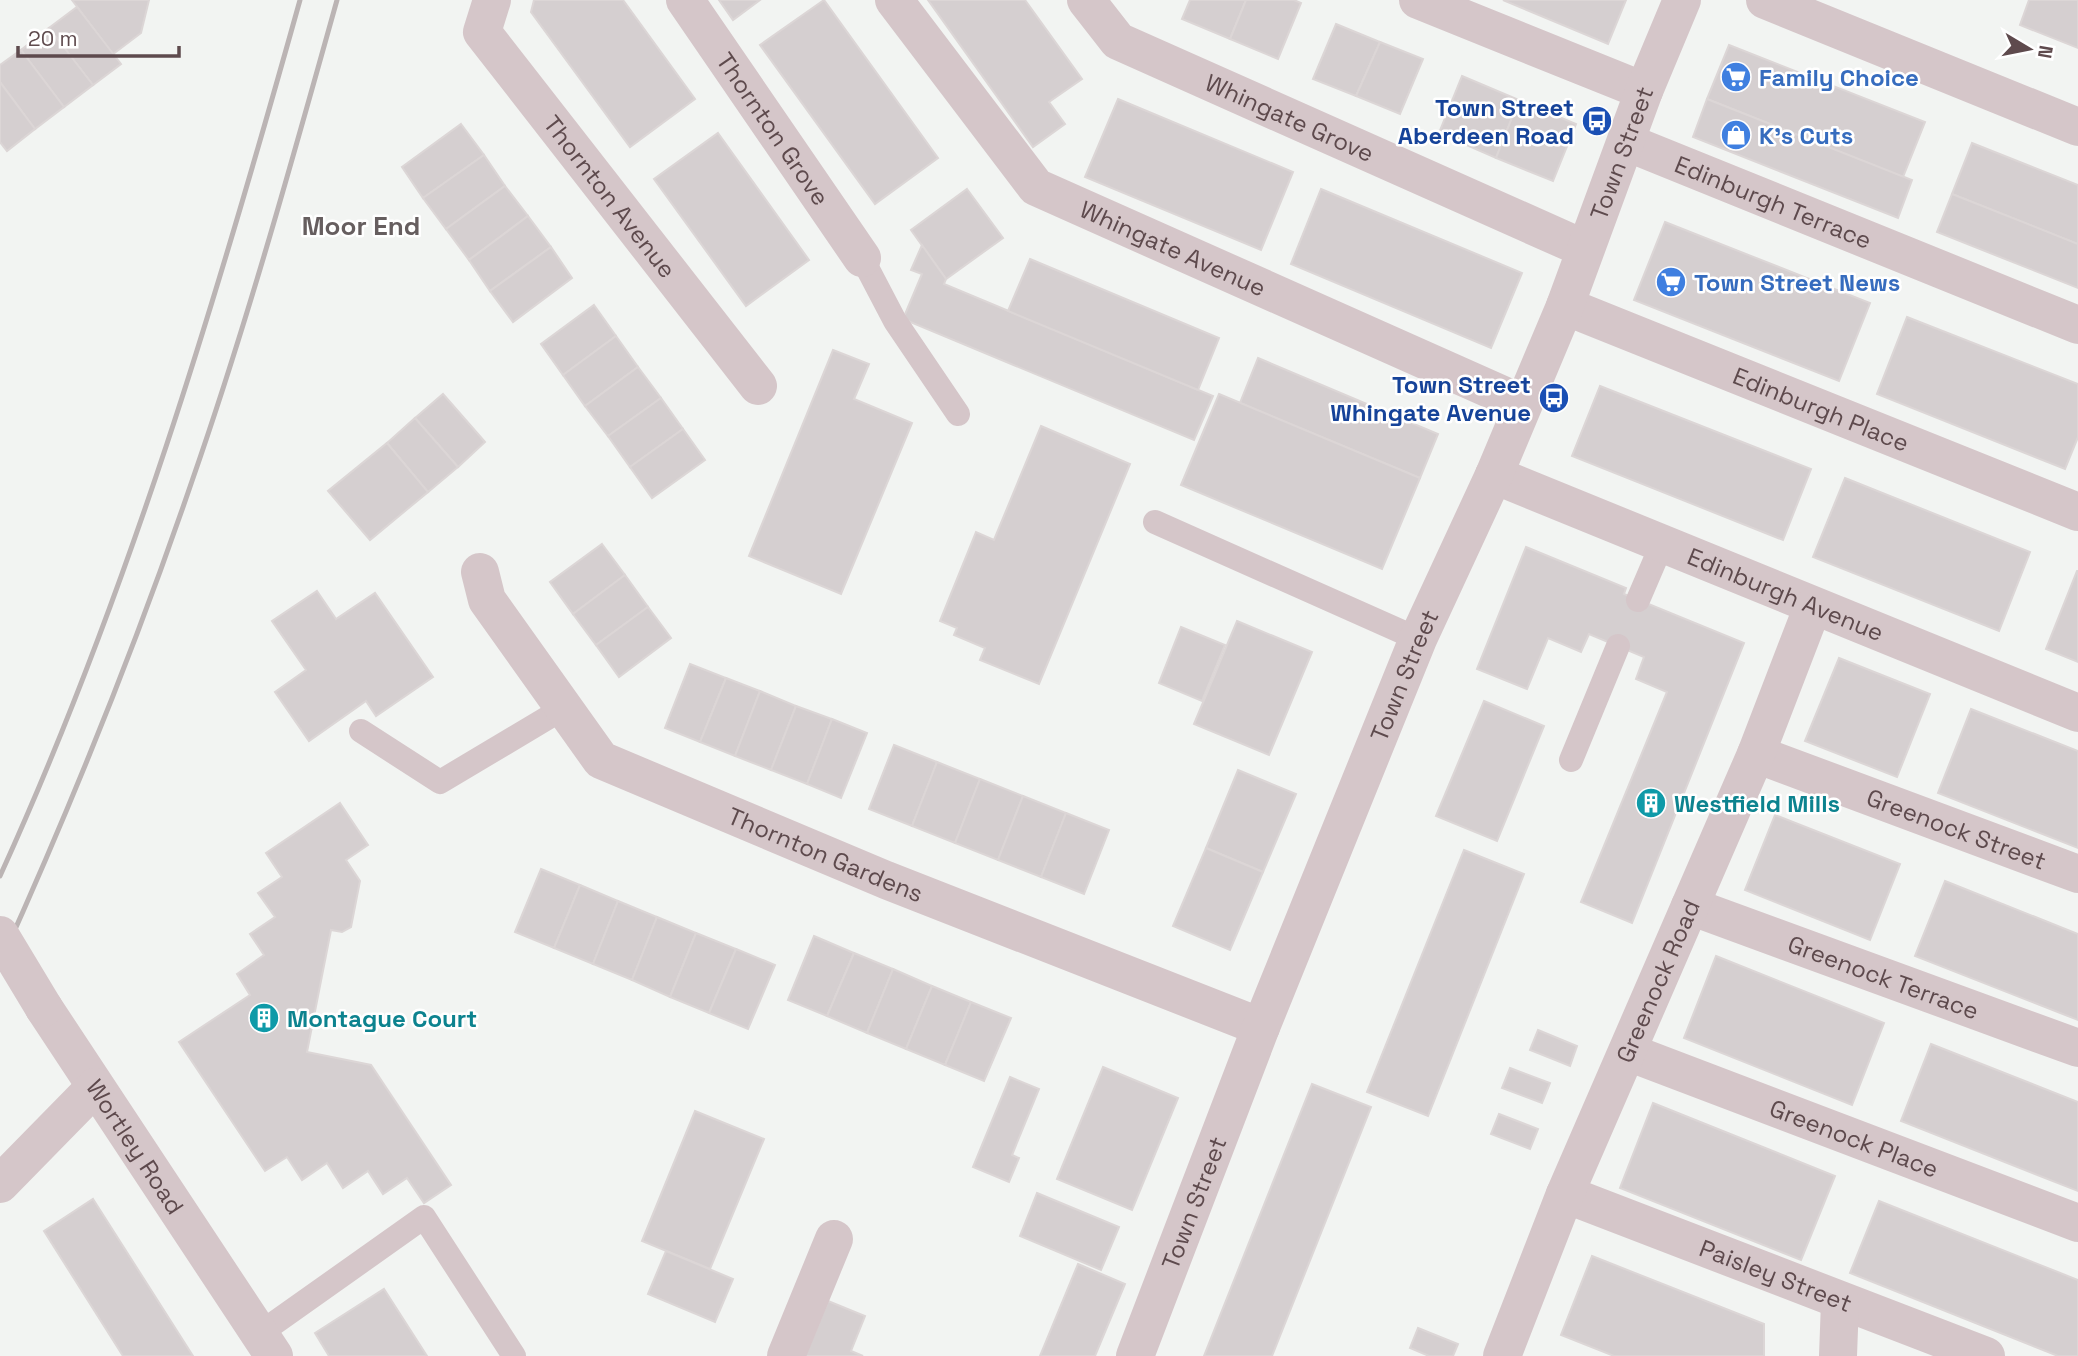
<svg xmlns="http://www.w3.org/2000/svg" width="2078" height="1356" font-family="'Space Grotesk',sans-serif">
  <rect width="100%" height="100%" fill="#f2f4f2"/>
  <g fill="#d5cfd0" stroke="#dcd6d6" stroke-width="2">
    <polygon points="72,0 149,0 141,33 113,54"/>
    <polygon points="534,0 623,0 695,99 630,147 531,12"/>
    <polygon points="719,0 760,0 733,20"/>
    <polygon points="824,0 938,158 875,204 760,45"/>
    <polygon points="928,0 1025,0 1082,79 1049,102 1065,124 1033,147"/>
    <polygon points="1190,0 1246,0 1230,39 1182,19"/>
    <polygon points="1246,0 1294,0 1301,3 1278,59 1230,39"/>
    <polygon points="1503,0 1626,0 1608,44"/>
    <polygon points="2029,0 2078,0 2078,48 2020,25"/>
    <polygon points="77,7 121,64 93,85 49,28"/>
    <polygon points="1336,24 1380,42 1356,96 1313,79"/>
    <polygon points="49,28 93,85 64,107 21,50"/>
    <polygon points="1380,42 1423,59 1400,114 1356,96"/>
    <polygon points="1729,45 1925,122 1903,177 1707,99"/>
    <polygon points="21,50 64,107 35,129 0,82 0,65"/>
    <polygon points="1462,76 1519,100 1496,158 1439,133"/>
    <polygon points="0,82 35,129 7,151 0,142"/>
    <polygon points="1118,99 1293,172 1261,250 1085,177"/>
    <polygon points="1707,99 1912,180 1898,218 1693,137"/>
    <polygon points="1519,100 1576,124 1553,181 1496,158"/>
    <polygon points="461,124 484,155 423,198 402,167"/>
    <polygon points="718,133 809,260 746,306 654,179"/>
    <polygon points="1972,143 2078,185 2078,244 1952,194"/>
    <polygon points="484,155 505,186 446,229 423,198"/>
    <polygon points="505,186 528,216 469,260 446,229"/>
    <polygon points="967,189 1003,238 946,279 911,230"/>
    <polygon points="1321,189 1522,273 1491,348 1291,264"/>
    <polygon points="1952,194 2078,244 2078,288 1937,232"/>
    <polygon points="528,216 551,247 490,291 469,260"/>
    <polygon points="1665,222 1870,303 1839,381 1634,300"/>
    <polygon points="922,245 946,279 944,284 1213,396 1194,440 903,319 922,274 911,270"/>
    <polygon points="551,247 572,278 513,322 490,291"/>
    <polygon points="1030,259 1219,338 1198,390 1008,311"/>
    <polygon points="594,305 616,336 563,375 541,344"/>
    <polygon points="1907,317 2078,384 2078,437 2065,469 1877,394"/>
    <polygon points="616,336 638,367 585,406 563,375"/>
    <polygon points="833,350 869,364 854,399 912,423 841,594 749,556"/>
    <polygon points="1258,358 1438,434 1420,478 1240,403"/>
    <polygon points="638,367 661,398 608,436 585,406"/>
    <polygon points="1600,386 1811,469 1783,540 1572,456"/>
    <polygon points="443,394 485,442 458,467 415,418"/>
    <polygon points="1219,394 1420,478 1382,569 1181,485"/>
    <polygon points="661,398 683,429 630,467 608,436"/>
    <polygon points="415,418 458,467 428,492 387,443"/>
    <polygon points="1041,426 1130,464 1039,684 980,660 985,648 954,635 957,628 940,621 976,532 994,540"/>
    <polygon points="683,429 705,460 652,498 630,467"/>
    <polygon points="387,443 428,492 370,540 328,491"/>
    <polygon points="1845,478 2030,552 1999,631 1813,557"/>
    <polygon points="602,544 625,575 573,614 550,582"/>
    <polygon points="1526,547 1626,588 1624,594 1744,643 1632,923 1581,902 1667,692 1636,679 1644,657 1589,634 1581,652 1548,638 1527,689 1477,669"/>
    <polygon points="2077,571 2078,571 2078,662 2046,649"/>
    <polygon points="625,575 648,607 596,645 573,614"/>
    <polygon points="317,591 336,619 375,593 433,677 376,716 366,701 309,741 275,692 306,670 272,621"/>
    <polygon points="648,607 671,638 619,677 596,645"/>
    <polygon points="1237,621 1312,652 1269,755 1194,724"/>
    <polygon points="1181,627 1225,645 1202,701 1159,683"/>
    <polygon points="1839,658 1930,694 1897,777 1805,741"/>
    <polygon points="690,664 726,678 700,742 665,728"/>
    <polygon points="726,678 760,691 735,756 700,742"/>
    <polygon points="760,691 796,706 771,770 735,756"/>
    <polygon points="1484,701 1544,726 1497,841 1436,816"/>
    <polygon points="796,706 832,719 807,784 771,770"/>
    <polygon points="1971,709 2078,751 2078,848 1938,793"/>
    <polygon points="832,719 867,733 841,798 807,784"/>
    <polygon points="894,745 937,762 912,826 869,809"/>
    <polygon points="937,762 980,779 955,843 912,826"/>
    <polygon points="1238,770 1296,794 1263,872 1206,848"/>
    <polygon points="980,779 1023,796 998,860 955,843"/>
    <polygon points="1023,796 1066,813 1041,877 998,860"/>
    <polygon points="340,803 368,845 346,860 360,881 351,927 342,932 331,930 307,1052 371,1065 451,1185 424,1203 407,1178 383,1194 368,1171 343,1188 327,1163 302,1180 287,1157 265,1171 179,1042 250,995 237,974 264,955 250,934 275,917 258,893 282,877 266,853"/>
    <polygon points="1066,813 1109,830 1084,894 1041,877"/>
    <polygon points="1775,815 1900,864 1870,940 1745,890"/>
    <polygon points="1206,848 1263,872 1230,950 1173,926"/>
    <polygon points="1464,850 1524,874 1428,1116 1367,1092"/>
    <polygon points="541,869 580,885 554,948 515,932"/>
    <polygon points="1945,881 2078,934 2078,1020 1915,956"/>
    <polygon points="580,885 618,901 593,964 554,948"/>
    <polygon points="618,901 657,917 632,980 593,964"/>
    <polygon points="657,917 696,933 670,997 632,980"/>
    <polygon points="696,933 736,949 709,1013 670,997"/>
    <polygon points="814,936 854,953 827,1016 788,1000"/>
    <polygon points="736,949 775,965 748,1029 709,1013"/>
    <polygon points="854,953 893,969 867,1033 827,1016"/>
    <polygon points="1716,956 1884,1023 1852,1105 1684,1038"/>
    <polygon points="893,969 932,986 906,1049 867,1033"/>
    <polygon points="932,986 971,1002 945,1065 906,1049"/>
    <polygon points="971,1002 1011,1018 984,1081 945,1065"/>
    <polygon points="1538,1030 1577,1046 1570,1066 1530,1050"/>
    <polygon points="1931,1044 2078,1102 2078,1191 1901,1121"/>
    <polygon points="1103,1067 1178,1098 1132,1210 1057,1179"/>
    <polygon points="1510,1068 1550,1083 1542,1103 1502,1088"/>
    <polygon points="1010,1077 1039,1089 1012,1155 1019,1158 1009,1182 973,1167"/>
    <polygon points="1312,1084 1371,1107 1272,1356 1204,1356"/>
    <polygon points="1653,1103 1835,1176 1801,1260 1620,1188"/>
    <polygon points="695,1111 764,1139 710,1269 642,1241"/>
    <polygon points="1499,1114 1538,1129 1530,1149 1491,1134"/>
    <polygon points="1037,1193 1119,1227 1101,1270 1020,1236"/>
    <polygon points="93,1199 193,1356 123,1356 44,1231"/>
    <polygon points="1879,1201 2078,1280 2078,1356 2058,1356 1850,1273"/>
    <polygon points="666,1251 733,1279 715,1322 648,1294"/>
    <polygon points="1592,1256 1764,1324 1764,1356 1614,1356 1561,1335"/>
    <polygon points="1078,1264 1125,1284 1095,1356 1040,1356"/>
    <polygon points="384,1289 427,1356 329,1356 315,1333"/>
    <polygon points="828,1301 865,1316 851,1351 863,1356 805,1356"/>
    <polygon points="1418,1328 1458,1344 1453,1356 1429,1356 1410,1348"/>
  </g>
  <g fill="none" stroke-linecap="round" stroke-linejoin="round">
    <g stroke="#d5c6c9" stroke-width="24">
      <polyline points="862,258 895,321 958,414"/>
      <polyline points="1155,522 1418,639"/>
      <polyline points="1638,600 1662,544"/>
      <polyline points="361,731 440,782 564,708"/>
      <polyline points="1571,760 1618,646"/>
      <polyline points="259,1334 424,1217 514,1356"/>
    </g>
    <g stroke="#d5c6c9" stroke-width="38">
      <path id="s1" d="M492 0 482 32 758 386"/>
      <path id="s2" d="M685 0 862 258"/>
      <path id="s3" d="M894 0 1036 187 1523 404"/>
      <path id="s4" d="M1086 0 1118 41 1585 249"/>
      <polyline points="1418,0 1644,91"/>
      <polyline points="1765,0 2078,127"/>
      <path id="s5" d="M1626 142 2078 325"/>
      <path id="s6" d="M1565 306 2078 512"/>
      <path id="s7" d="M1494 475 2078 713"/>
      <path id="s8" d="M480 572 487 600 601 760 886 880 1261 1027"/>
      <path id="s9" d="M1756 754 2078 874"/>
      <path id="s10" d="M1690 906 2078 1048"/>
      <path id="s11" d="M44 1008 274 1356"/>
      <path id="s12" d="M1628 1052 2078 1223"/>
      <polyline points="0,1184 95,1087"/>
      <path id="s13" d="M1565 1194 1986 1356"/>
      <polyline points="786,1356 834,1239"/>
      <path id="s14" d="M1502 1356 1565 1194 1756 754 1813 606"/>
      <polyline points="1838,1356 1840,1302"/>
    </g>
    <path stroke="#d5c6c9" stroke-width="38" id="s15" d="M1135 1356 1261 1027 1418 639 1494 475 1565 306 1644 91 1682 0"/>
    <g stroke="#bbb4b4" stroke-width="5">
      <path d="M0 876C128 595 217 297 300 0"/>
      <path d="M0 963C71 806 136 645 192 481 247 323 292 161 337 0"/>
    </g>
    <polyline stroke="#d5c6c9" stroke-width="38" points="0,935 44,1008"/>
  </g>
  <defs>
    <g id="supermarket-disc" transform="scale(1.575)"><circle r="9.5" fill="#3f7fe0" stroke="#fff"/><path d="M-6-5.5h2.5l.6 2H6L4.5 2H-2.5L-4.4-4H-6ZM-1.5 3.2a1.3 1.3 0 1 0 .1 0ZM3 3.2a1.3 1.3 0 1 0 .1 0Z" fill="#fff"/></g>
    <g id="bus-disc" transform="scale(1.575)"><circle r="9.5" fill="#1a4fb4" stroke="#fff"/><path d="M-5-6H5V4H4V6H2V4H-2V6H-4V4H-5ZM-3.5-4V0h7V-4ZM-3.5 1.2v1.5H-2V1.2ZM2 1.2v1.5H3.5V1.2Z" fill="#fff"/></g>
    <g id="shop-disc" transform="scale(1.575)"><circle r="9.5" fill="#3f7fe0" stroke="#fff"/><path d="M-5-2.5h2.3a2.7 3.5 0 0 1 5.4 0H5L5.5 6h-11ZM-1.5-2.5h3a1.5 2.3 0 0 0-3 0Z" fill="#fff"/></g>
    <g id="building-disc" transform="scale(1.575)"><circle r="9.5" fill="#0f9aa8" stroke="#fff"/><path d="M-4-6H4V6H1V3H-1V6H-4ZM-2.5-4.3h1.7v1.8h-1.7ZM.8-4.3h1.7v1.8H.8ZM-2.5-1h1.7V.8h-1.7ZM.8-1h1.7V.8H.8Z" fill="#fff"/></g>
  </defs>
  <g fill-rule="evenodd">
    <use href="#supermarket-disc" x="1736" y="77"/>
    <use href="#bus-disc" x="1597" y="121"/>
    <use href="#shop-disc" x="1736" y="135"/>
    <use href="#supermarket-disc" x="1671" y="282"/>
    <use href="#bus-disc" x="1554" y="398"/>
    <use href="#building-disc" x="1651" y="803"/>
    <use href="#building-disc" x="264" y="1018"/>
  </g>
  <g text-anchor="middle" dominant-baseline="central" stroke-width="5" stroke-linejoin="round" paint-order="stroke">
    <g font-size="24" font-weight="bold" fill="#366cbe" stroke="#fff" text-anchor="start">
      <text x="1759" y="77">Family Choice</text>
      <text x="1759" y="135">K's Cuts</text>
      <text x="1694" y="282">Town Street News</text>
    </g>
    <g font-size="24" font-weight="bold" fill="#164399" stroke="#fff" text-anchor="end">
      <text x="1574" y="107">Town Street<tspan x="1574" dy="28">Aberdeen Road</tspan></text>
      <text x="1531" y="384">Town Street<tspan x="1531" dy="28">Whingate Avenue</tspan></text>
    </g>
    <g font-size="24" fill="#5e4a4d" stroke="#fff">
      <text stroke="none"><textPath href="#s4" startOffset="240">Whingate Grove</textPath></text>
      <text stroke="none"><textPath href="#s2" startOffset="156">Thornton Grove</textPath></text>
      <text stroke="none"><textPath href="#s15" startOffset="1298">Town Street</textPath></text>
      <text stroke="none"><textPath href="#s1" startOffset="242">Thornton Avenue</textPath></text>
      <text stroke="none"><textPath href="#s5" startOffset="159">Edinburgh Terrace</textPath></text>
      <text stroke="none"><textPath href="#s3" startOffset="385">Whingate Avenue</textPath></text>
      <text stroke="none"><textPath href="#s6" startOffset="276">Edinburgh Place</textPath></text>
      <text stroke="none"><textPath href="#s7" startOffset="315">Edinburgh Avenue</textPath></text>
      <text stroke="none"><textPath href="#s15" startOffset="732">Town Street</textPath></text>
      <text stroke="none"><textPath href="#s9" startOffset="214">Greenock Street</textPath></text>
      <text stroke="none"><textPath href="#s8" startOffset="469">Thornton Gardens</textPath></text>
      <text stroke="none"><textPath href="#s10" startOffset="206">Greenock Terrace</textPath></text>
      <text stroke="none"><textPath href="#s14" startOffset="406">Greenock Road</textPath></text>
      <text stroke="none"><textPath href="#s12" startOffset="242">Greenock Place</textPath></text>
      <text stroke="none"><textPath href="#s11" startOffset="166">Wortley Road</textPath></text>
      <text stroke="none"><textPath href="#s15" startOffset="164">Town Street</textPath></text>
      <text stroke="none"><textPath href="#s13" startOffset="226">Paisley Street</textPath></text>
    </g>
    <g font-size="24" font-weight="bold" fill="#0d838f" stroke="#fff" text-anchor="start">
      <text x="1674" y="803">Westfield Mills</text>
      <text x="287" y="1018">Montague Court</text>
    </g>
    <g font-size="26" font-weight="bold" fill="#665e5f" stroke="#fff">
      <text x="361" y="226">Moor End</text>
    </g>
  </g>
  <g transform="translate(2029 49) rotate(100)" stroke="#ffffff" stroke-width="5" paint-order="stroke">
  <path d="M0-5L12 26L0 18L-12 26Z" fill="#5e4a4d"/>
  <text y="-10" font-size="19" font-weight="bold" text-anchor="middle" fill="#5e4a4d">N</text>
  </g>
  <path d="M18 46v10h161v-10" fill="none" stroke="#5e4a4d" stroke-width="3.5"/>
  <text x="28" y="46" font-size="21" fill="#5e4a4d" stroke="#ffffff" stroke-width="5" paint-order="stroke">20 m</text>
</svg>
